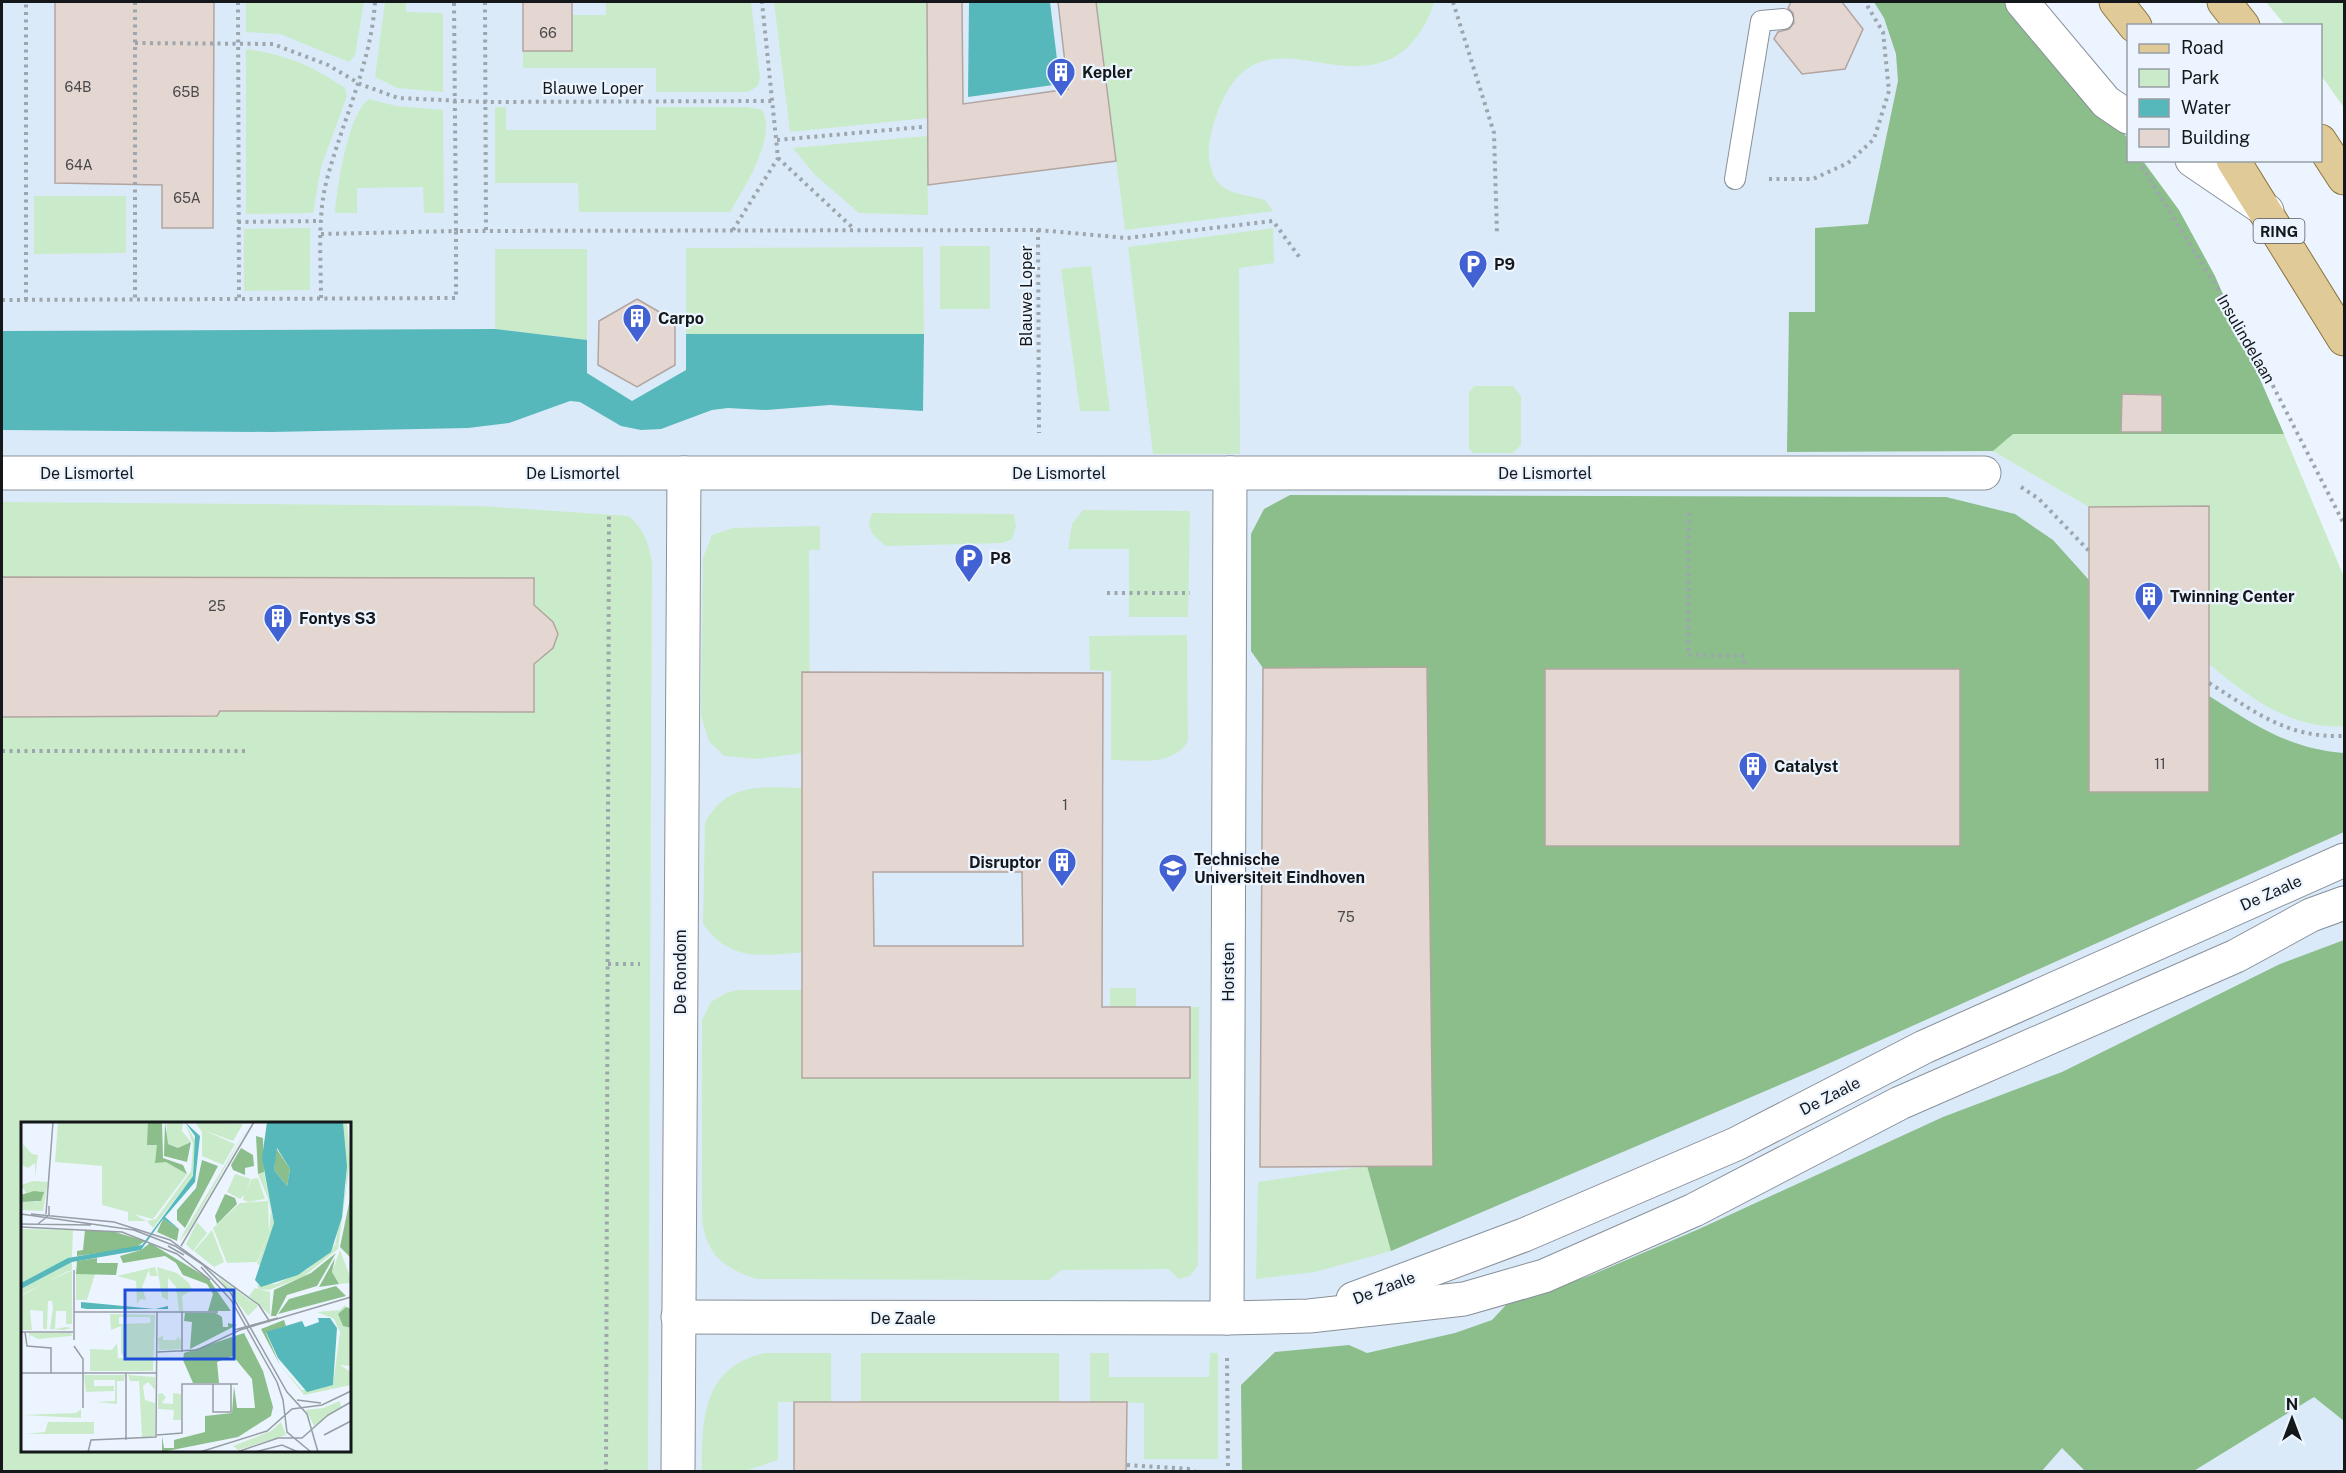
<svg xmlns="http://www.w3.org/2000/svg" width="2346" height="1473" font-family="'Public Sans',sans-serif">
  <rect width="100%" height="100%" fill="#ecf5ff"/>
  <path fill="#dbeaf9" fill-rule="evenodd" d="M2 2H1975L2344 663V1471L2 1472ZM22 1124H350V1450H22Z"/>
  <g fill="#caebc9" fill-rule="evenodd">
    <polygon points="246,2 364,2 355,55 349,62 280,34 246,32"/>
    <polygon points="385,2 406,2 406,12 443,13 443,92 397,88 375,77"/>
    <polygon points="606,2 751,2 760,78 758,86 748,92 656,92 656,68 523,68 523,51 572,50 572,15 606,15"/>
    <polygon points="774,2 927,2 927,118 790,132"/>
    <path d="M1096 2H1434C1429 21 1414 46 1396 56 1333 92 1260 13 1220 106 1213 123 1206 146 1210 164 1217 196 1238 192 1265 200L1273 211 1125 230Z"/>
    <polygon points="2266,2 2344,2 2344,108 2321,75 2320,26 2285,25"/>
    <path d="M246 49C288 55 311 65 345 88L347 96 321 167 313 213 246 214Z"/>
    <path d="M369 99 396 106 443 110 444 213H424L423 187 357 188V213H335C337 188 348 113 369 99Z"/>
    <path d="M495 107H506V130H656V107H747L762 110C778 136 743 190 730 212H579L578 183H495Z"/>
    <polygon points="927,136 928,215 859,213 814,174 793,148"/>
    <polygon points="34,196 126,196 126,253 34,254"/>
    <polygon points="310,228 310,290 244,291 244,229"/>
    <polygon points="1273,228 1274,263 1239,268 1240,454 1153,454 1128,247"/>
    <rect x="940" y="246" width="50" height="63"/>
    <polygon points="923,247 924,334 686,334 686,248"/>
    <polygon points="495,249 587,249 587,340 495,329"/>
    <polygon points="1091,266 1110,411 1080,411 1061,269"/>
    <polygon points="1474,386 1513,386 1521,396 1521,445 1513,453 1473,453 1469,448 1469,393"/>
    <path d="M2013 434H2284L2344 577V726C2291 730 2247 696 2209 664V507H2089L1993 451Z"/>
    <path d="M2 502 481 506 629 516C644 530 649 543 652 563L648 1471H2V717L217 716 222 707 267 711 533 712 534 655 553 648 558 634 553 622 541 614 241 577H2ZM22 1124H350V1450H22Z"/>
    <polygon points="1083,510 1190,511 1188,617 1129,617 1129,549 1068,549 1072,524"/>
    <path d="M872 513 1014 514 1016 527 1012 539 1003 543 886 546C873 536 865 529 872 513Z"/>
    <polygon points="820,526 820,550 809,550 810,752 758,759 724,756 709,741 701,716 703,558 712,535 733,528"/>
    <path d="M1187 635 1188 741C1173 767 1138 760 1111 760V671L1090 670 1089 636Z"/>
    <path d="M810 788V952C766 954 732 965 703 924L705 823C728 779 767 788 810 788Z"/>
    <path d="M1110 988H1136V1078H1189L1190 1007H1199L1198 1265 1190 1276 1179 1279 1168 1269 1061 1270 1049 1280 757 1279C723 1268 705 1254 702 1217V1020L711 1002 726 993 739 990H810L1110 1076Z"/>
    <polygon points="1367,1166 1391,1251 1315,1272 1256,1279 1258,1182"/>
    <path d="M764 1353H831V1402H778V1460L745 1471 702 1472C702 1419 702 1368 764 1353Z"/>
    <rect x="861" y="1353" width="198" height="49"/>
    <polygon points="1090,1353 1109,1353 1109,1377 1209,1377 1210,1353 1218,1353 1218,1459 1144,1459 1144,1403 1090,1402"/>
  </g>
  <g fill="#8bbe8a">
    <polygon points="1874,2 2027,2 2128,139 2128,160 2143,161 2179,210 2215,276 2284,434 2013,434 1993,451 1787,452 1789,312 1815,312 1815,228 1868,224 1898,81 1896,54 1884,18"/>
    <path d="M1290 495 1946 497 2015 514 2053 540 2089 580V792L2209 696C2255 725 2289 749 2344 753V832L1812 1071 1391 1251 1367 1166 1433 1165 1427 667 1263 668 1251 651V534L1264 509Z"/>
    <polygon points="2344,940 2344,1421 2314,1397 2192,1472 2085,1471 2062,1448 2041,1472 1242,1472 1241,1385 1275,1352 1349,1345 1367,1353 1455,1333 1492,1320 1506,1305 1589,1276 1699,1229 1943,1117 2062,1072 2280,964"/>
  </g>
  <g fill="#56b8ba">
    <polygon points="969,2 1050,2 1060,84 968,97"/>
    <polygon points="495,329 587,340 587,373 632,401 686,370 686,334 924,334 923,411 830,405 766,410 728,408 712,410 661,429 641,430 621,426 580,402 570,401 509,423 468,428 271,432 2,430 2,331"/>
  </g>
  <g fill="#e4d7d2" stroke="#b2a5a0" stroke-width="1.5" fill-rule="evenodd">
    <polygon points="55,2 214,2 213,228 162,228 162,185 55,183"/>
    <rect x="523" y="2" width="49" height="49"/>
    <polygon points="927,2 962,2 963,104 1068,89 1058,2 1096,2 1116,161 928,185"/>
    <polygon points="1791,2 1842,2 1863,29 1845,69 1802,74 1774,39 1778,32 1789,29 1794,23 1793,13 1788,8"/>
    <polygon points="637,299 675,321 675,365 637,387 598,365 599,321"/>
    <polygon points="2122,394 2162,395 2162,432 2121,432"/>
    <polygon points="2209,506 2209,792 2089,792 2089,507"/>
    <polygon points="2,577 534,578 534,605 553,622 558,634 553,648 534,664 534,712 220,711 217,716 2,717"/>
    <polygon points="1427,667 1433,1166 1260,1167 1263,668"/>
    <rect x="1545" y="669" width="415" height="177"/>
    <path d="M802 672 1103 673 1102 1007H1190V1078H802ZM873 872H1022L1023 946H874Z"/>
    <polygon points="794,1402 1127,1402 1126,1472 794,1472"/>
  </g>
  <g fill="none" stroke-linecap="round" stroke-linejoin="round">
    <g stroke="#889099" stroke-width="22">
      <polyline id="service" points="1735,179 1761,21 1783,19"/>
    </g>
    <g stroke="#889099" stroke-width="35">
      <g id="minor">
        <polyline points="2022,2 2106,102 2128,117"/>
        <polyline points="2192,160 2267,211"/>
        <polyline points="2,473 1984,473"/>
        <polyline points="1353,1299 1524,1235 1736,1144 1924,1047 2344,860"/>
        <polyline points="678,1317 1227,1318 1309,1316 1464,1299 1544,1276 1694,1210 1900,1103 2236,956 2311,915 2344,903"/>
        <polyline points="1227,1318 1230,473"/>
        <polyline points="678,1472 684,473"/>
      </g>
    </g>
    <g stroke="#8c753f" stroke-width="35">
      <g id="primary">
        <polyline points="2116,2 2135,26"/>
        <polyline points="2224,2 2243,26"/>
        <polyline points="2320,141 2344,178"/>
        <polyline points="2233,160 2344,339"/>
      </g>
    </g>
    <g stroke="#9ea6ad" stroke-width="4" stroke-dasharray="3 4.5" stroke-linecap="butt">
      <polyline points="135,2 135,299"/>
      <polyline points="238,2 239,298"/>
      <polyline points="485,2 486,231"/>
      <polyline points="1453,2 1494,133 1497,234"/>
      <polyline points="135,43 273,44 328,65 360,84 398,98 485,102 773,101"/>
      <polyline points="777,140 922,127"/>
      <polyline points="778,158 854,229"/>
      <polyline points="2138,160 2251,343 2344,524"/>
      <polyline points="1769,179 1813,179 1848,163 1874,139 1889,91 1883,32 1865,2"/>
      <polyline points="238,222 321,221"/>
      <polyline points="733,230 778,158 762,2"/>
      <polyline points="1038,230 1127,238 1273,221 1300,258"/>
      <polyline points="321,234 456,231 454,2"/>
      <path d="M321 298C321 259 317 217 327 179 343 119 371 64 375 2"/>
      <polyline points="2,300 456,298 456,231 1038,230 1039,433"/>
      <polyline points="26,300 26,2"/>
      <polyline points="2021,487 2039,499 2089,551"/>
      <polyline points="1689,513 1688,655 1744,656 1744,669"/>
      <polyline points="1107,593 1190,593"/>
      <path d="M2209 683C2256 712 2286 738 2344 736"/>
      <polyline points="2,751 247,751"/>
      <polyline points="608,964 640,964"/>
      <polyline points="1227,1358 1228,1472"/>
      <polyline points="1127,1465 1190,1469 1196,1472"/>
      <polyline points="606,1472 609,515"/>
    </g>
    <use href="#service" stroke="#fff" stroke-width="20"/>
    <use href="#minor" stroke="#fff" stroke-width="33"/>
    <use href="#primary" stroke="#e0ca97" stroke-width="33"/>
  </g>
  <defs>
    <g id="building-pin" transform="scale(1.5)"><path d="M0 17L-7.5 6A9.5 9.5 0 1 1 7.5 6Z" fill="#4261d3" stroke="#ecf5ff"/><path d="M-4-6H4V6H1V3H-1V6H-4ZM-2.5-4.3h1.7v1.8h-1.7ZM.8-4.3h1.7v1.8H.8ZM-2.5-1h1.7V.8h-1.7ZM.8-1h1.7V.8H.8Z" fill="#fff"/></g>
    <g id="parking-pin" transform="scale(1.5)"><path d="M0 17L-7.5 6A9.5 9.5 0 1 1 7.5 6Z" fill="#4261d3" stroke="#ecf5ff"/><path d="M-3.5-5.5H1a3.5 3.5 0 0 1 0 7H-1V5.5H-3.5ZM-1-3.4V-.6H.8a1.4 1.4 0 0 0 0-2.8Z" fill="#fff"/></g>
    <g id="university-pin" transform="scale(1.5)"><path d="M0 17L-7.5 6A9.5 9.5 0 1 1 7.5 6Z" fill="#4261d3" stroke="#ecf5ff"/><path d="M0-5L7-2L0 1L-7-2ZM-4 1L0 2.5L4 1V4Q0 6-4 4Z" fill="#fff"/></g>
  </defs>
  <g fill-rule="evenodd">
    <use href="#building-pin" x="1061" y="72"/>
    <use href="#parking-pin" x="1473" y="264"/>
    <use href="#building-pin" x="637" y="318"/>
    <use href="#parking-pin" x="969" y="558"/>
    <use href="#building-pin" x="2149" y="596"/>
    <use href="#building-pin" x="278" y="618"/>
    <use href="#building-pin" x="1753" y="766"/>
    <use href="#building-pin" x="1062" y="862"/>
    <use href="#university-pin" x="1173" y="868"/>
  </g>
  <g text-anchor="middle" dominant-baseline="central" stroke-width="4.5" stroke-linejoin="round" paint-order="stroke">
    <g font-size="14" fill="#484849">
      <text x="548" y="33">66</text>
      <text x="78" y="87">64B</text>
      <text x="186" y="92">65B</text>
      <text x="79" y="165">64A</text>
      <text x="187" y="198">65A</text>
      <text x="217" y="606">25</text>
      <text x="2160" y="764">11</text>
      <text x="1065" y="805">1</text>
      <text x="1346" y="917">75</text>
    </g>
    <rect fill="#ecf5ff" stroke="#555a5f" stroke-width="1.5" x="2253.5" y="219" width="51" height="24" rx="4.5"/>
    <g font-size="15" font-weight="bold" fill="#14181b">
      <text x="2279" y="231">RING</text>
    </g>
    <g font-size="16" font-weight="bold" fill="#14181b" stroke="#ecf5ff" text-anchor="start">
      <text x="1082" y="72">Kepler</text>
      <text x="1494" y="264">P9</text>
      <text x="658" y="318">Carpo</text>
      <text x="990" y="558">P8</text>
      <text x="2170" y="596">Twinning Center</text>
      <text x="299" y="618">Fontys S3</text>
      <text x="1774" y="766">Catalyst</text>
      <text x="1194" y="859">Technische<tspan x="1194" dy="18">Universiteit Eindhoven</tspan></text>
      <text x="1041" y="862" text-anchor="end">Disruptor</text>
    </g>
    <g font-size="16" fill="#14181b" stroke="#ecf5ff">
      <text x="593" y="88">Blauwe Loper</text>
      <text transform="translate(1026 296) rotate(-90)">Blauwe Loper</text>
      <text transform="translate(2246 339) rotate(60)">Insulindelaan</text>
      <text x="87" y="473">De Lismortel</text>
      <text x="573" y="473">De Lismortel</text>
      <text x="1059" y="473">De Lismortel</text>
      <text x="1545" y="473">De Lismortel</text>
      <text transform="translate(2271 893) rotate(-24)">De Zaale</text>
      <text transform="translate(680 972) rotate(-90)">De Rondom</text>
      <text transform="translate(1228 972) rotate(-90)">Horsten</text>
      <text transform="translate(1830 1096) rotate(-27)">De Zaale</text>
      <text transform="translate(1384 1288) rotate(-21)">De Zaale</text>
      <text x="903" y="1318">De Zaale</text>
    </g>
  </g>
  <g transform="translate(21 1122)">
    <rect width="330" height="330" fill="#ecf5ff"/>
    <path d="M37 0H132L140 35 166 52 132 97 113 92 125 99H107V90L81 83V44L34 40ZM146 0H162L161 9 170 20 157 26 145 21ZM174 0 222 2 212 19 182 8 214 22 202 43 181 34V10ZM230 0 168 108 158 120 163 110ZM322 0H326L329 39 317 127 282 155 248 168 238 167 236 163 255 162 287 147 314 123 325 64ZM164 1 174 18 172 54 132 106 126 99 135 97 170 49 172 22ZM2 22 11 32 17 33 14 55V41L7 46 0 43ZM243 50 253 101 245 134 241 144 236 142 247 113 236 140 206 141 192 106 219 81 247 79 248 111 250 89 247 77 237 52ZM214 52 230 57 225 69 231 57 237 56 244 77 228 80 222 78 223 73 219 77 206 70ZM12 59 27 60 22 89 0 88V80H18L20 69 0 73 5 71 0 63ZM176 100 186 111 172 129 165 122ZM0 107 52 108 51 135 0 161ZM191 108 203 140 193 145 173 129ZM319 128 330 157V161L318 162 311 150ZM51 140V148L0 173V167ZM134 145 137 154H129L128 148 121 165 125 178 119 177 116 182 115 159 96 154ZM136 145 156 151 168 161 171 168 161 174 162 189H158L155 165 147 156V178L141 175ZM47 149H51V202H45V189H35L34 207 45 205 51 206 43 208 29 207 32 185 31 179H27L26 207H22V189L9 188 11 208H0V174ZM55 152H74L66 178H55ZM196 154 237 184 227 194ZM234 166 249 170V193L228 174ZM324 183 325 185 317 192 322 204 330 206V244L319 243 330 250V263L283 273 259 243 281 268 312 263 319 210 313 197 296 190 319 188ZM89 192 134 193 132 249H69V227L91 228 96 221 97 236H104L100 231V204L90 208ZM98 195H129L130 198 129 201 98 202ZM8 211H50L51 214 17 217 9 213V223ZM142 214V218H155L157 214 159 219 160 215V227L138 228 137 216ZM63 253H104L103 259H96V282L75 280 94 279V258H73V264H93V269L65 270ZM107 253 134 255V268L127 260 122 264 124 278 134 281V314L121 316 118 259H109ZM141 271 145 275 141 281 152 282V271L160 272V298H152L153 288 137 287V272ZM319 279 320 285 293 304 285 288 302 286ZM60 287V296L1 293 55 291ZM27 300H73V312H5L24 310ZM260 300 265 313 217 328 212 324 250 309Z" fill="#caebc9" fill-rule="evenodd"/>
    <path d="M127 0H141L142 36 162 43 166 52 145 40 134 41 136 23H126ZM144 0 147 22 157 26 170 20 166 40 143 34ZM235 14 242 16 243 50 237 52ZM220 26 232 33 233 44 224 46V53L212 48 210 43ZM255 26 269 47 266 64 253 48ZM181 38 197 44 164 106 156 98V88L175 66ZM13 69 23 70 20 79 0 80V73ZM204 72 214 76 216 82 196 102 194 94ZM330 72V136L319 125ZM142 97 158 107 156 119 136 110ZM64 108 94 110 124 119 114 126 56 134V129L62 128ZM129 121 187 156 210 189H187L192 172 186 162 162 153 155 141 144 134 102 141 99 134 120 128ZM315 131 296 164 266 173 255 194H250L253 168 290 151ZM76 136V141H97L95 153 55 152 56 139ZM314 136 311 150 318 162 298 165ZM315 164 325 174 257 192 268 177ZM325 185 330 187V206L322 204 317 192ZM164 191H195L201 195 202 205H207V201L216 203 169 227 171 200 163 199ZM263 198 265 204 245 211 259 243 240 207ZM223 211 242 249 252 285 250 294 217 315 141 330V314L143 326H153V318L184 310V294L211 291 213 264 216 286H234L231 257 212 234 196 240 198 261H172L162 238 163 231Z" fill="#8bbe8a"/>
    <path d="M164 0 179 14 174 60 144 95 158 107 142 97 120 128 51 140 0 167V161L47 136 121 123 172 54 174 14ZM246 0H322L326 44 321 95 310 130 277 153 240 165 234 158 253 101 241 36ZM256 26 269 47 266 64 253 48ZM60 180 134 187 147 184V187H66L60 186ZM297 196H309L316 206 312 263 286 270 257 236 245 210 281 199 284 205 298 200Z" fill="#56b8ba" fill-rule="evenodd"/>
    <path fill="none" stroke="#969da4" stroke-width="1.5" d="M0 92 113 108 154 124 182 143 209 170 266 270 286 292 297 330M10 92 93 100 149 118 238 183 249 200M25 92 32 0M0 102 70 103M17 102 28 93V84M0 105 101 110 156 132 189 158M147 124 163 133M160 124 233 0M180 145 210 178 256 260 262 278 266 310 290 330M53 148V218M53 190H197M213 208 257 196M0 210H52M4 210 6 224 30 226V251M53 224 62 237V286M136 230 176 228 219 208 330 175M161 230V190M0 251H136M192 262V290H210V262M276 278 300 281M136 313 161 311V262H217M303 313 330 299M105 318V251M67 330 70 318 135 315 136 190M179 330 246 309 271 287 301 283 330 269M216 330 257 316H281L307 293 330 280M234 330 261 323 277 330"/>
    <path fill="#1d4ed8" fill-opacity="0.15" stroke="#1d4ed8" stroke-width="3" d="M104 168H213V237H104Z"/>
    <rect width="330" height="330" fill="none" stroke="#14181b" stroke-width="3"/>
  </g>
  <rect width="2346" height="1473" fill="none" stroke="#14181b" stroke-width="6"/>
  <rect x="2127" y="24" width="195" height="138" fill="#ecf5ff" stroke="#969da4" stroke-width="1.5"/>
  <rect x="2139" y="44" width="30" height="9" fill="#e0ca97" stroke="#969da4" stroke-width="1.5"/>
  <text x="2181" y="54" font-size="18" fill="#14181b">Road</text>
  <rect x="2139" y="69" width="30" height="18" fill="#caebc9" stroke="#969da4" stroke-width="1.5"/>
  <text x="2181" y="84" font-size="18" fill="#14181b">Park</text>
  <rect x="2139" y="99" width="30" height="18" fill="#56b8ba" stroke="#969da4" stroke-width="1.5"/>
  <text x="2181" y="114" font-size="18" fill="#14181b">Water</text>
  <rect x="2139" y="129" width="30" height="18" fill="#e4d7d2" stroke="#969da4" stroke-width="1.5"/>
  <text x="2181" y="144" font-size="18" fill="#14181b">Building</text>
  <g transform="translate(2292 1419)" stroke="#ecf5ff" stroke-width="4.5" paint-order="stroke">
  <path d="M0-4.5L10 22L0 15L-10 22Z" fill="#14181b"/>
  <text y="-9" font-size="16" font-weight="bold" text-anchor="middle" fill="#14181b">N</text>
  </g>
</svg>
